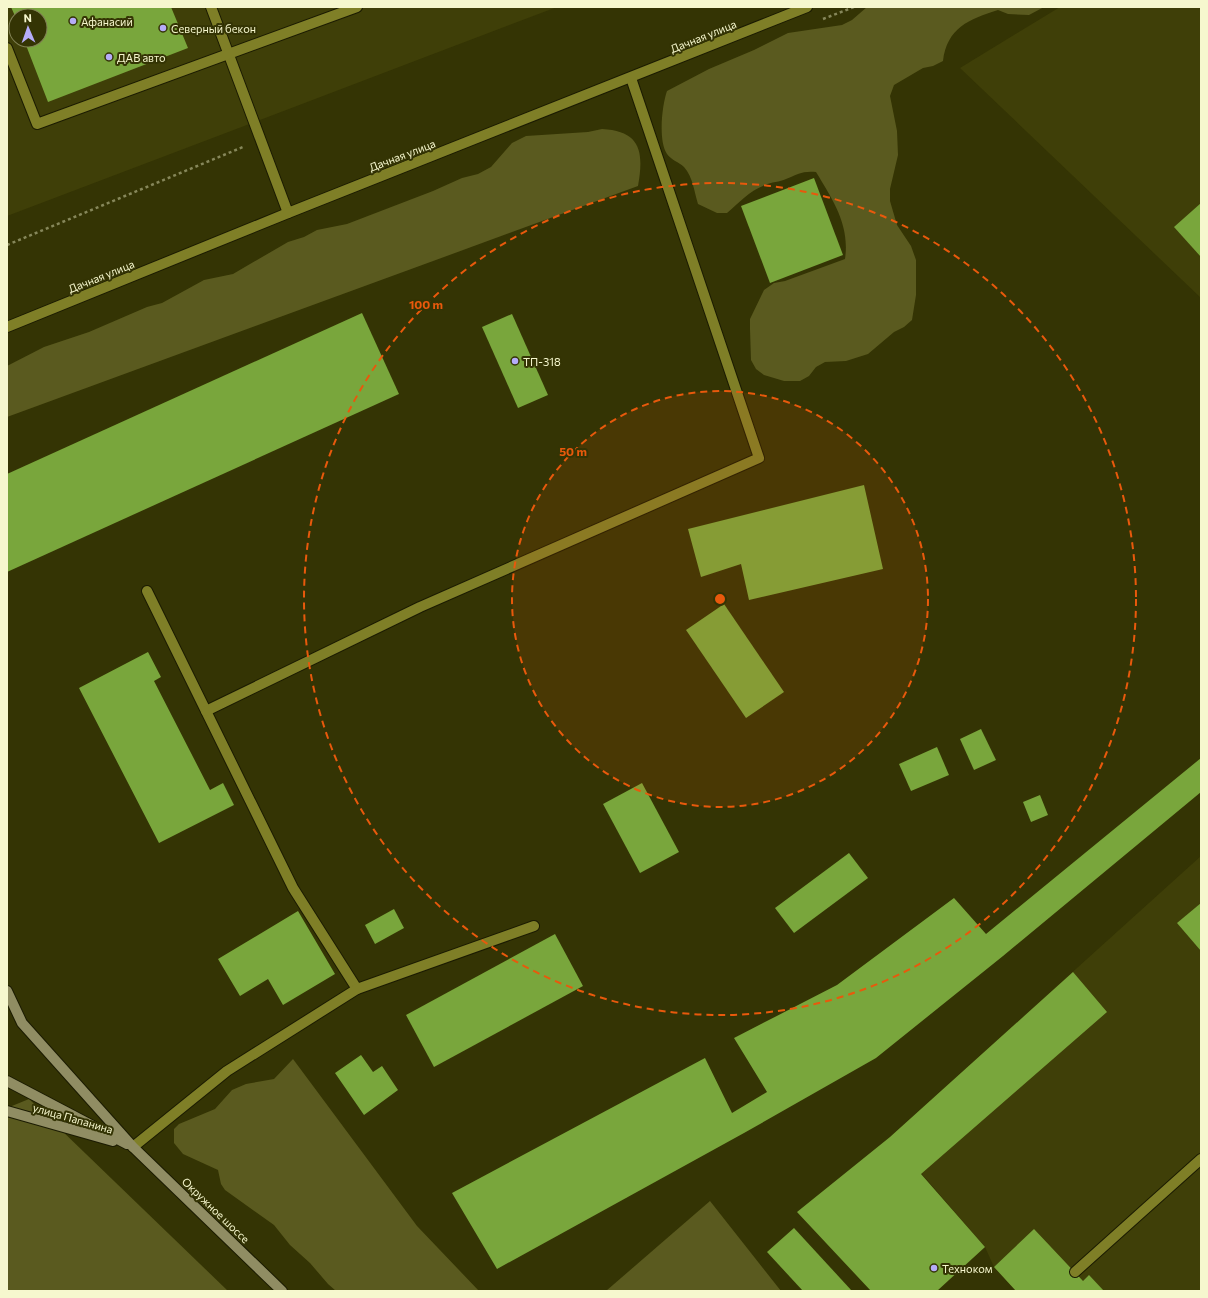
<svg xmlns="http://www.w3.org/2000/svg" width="1208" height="1298" font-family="Commissioner,sans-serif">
  <rect width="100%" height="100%" fill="#343404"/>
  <g fill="#3f3f08" fill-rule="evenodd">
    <path d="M7 7H557L7 216ZM16 16H40V40H16Z"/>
    <polygon points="1060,7 1201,7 1201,298 960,68"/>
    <polygon points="1201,856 1201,1291 1016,1291 994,1267 985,1247 890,1137"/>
  </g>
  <g fill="#5a5a1f">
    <path d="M867 7H1044L1029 15 1008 14 998 10C969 19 947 28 943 61L933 66 923 68 894 85 890 96 897 131 898 155 890 189V201L897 225 911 246 916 260V295L912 320 904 327 894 332 868 354 846 361 825 362 816 367 809 376 800 381H784L764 375 756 369 751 360 750 329V319L764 290 774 283 785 281 845 259C850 225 833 200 816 172 801 171 799 174 786 179 780 182 771 182 765 185 749 191 740 202 727 213H717L698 204C694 191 693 177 684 167 679 162 671 160 667 154 658 141 662 105 667 91L709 69 754 50 788 33 842 25 852 20Z"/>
    <path d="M602 129C641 131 644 152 638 186L7 417V366L44 347 89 332 147 307 162 303 204 280 233 274 288 242 304 237 317 230 347 224 433 191 462 178 478 174 491 167 512 143 526 136 588 132Z"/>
    <polygon points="293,1059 417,1226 479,1291 336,1291 328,1284 310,1263 290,1245 274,1225 225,1190 221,1184 218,1170 183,1154 174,1143 174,1129 179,1124 215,1109 232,1090 246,1084 274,1079"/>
    <polygon points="29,1099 228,1291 7,1291 7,1108"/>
    <polygon points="710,1201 781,1291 606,1291"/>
  </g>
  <g fill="#79a63c">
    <polygon points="11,7 171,7 188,48 48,102 24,40 40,40 40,16 15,16"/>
    <polygon points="814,178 843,255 770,283 741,206"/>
    <polygon points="1201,203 1201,257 1174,227"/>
    <polygon points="362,313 399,394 7,572 7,474"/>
    <polygon points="512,314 548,395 518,408 482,327"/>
    <polygon points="864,485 883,569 749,600 741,564 701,577 688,529"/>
    <polygon points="724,604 784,692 746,718 686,630"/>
    <polygon points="148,652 161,677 154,681 210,790 223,783 234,805 159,843 79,688"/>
    <polygon points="981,729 996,760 974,770 960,739"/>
    <polygon points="937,747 949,775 911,791 899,764"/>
    <polygon points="1201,758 1201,792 1003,956 876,1058 744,1133 497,1269 452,1193 705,1058 732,1113 767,1092 734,1038 837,985 954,898 986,934"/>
    <polygon points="642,783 679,852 640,873 603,804"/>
    <polygon points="1040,795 1048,815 1031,822 1023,802"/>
    <polygon points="849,853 868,878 794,933 775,908"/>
    <polygon points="1201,903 1201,951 1177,923"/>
    <polygon points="394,909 404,928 375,944 365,925"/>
    <polygon points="298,911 335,974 283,1005 268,979 240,996 218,959"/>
    <polygon points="555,934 583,986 434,1067 406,1015"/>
    <polygon points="1073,972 1107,1012 921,1174 985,1247 937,1291 871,1291 797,1212 890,1137"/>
    <polygon points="361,1055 373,1072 382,1066 398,1090 364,1115 335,1073"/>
    <polygon points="794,1228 852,1291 803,1291 767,1252"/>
    <polygon points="1034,1229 1083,1281 1089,1275 1104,1291 1016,1291 994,1267"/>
  </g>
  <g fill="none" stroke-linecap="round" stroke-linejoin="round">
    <g stroke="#1b1b02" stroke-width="12">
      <g id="service">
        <polyline points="211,7 288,213"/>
        <polyline points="7,48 37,124 357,7"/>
        <polyline points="147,591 293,888 357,989"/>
        <polyline points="206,711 420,607 759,458 631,78"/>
        <polyline points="133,1147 227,1071 357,989 534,926"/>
        <polyline points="1075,1272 1201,1159"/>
      </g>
    </g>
    <g stroke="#1b1b02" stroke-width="12">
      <polyline id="minor" points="7,327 288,213 807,7"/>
    </g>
    <g stroke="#1b1b02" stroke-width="12">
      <g id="secondary">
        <polyline points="7,991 22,1023 133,1147 282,1291"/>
        <polyline points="7,1081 127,1144"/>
        <polyline points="7,1111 113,1141"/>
      </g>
    </g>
    <g stroke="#86875a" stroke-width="2.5" stroke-dasharray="3 3" stroke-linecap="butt">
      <polyline points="823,19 854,7"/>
      <polyline points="7,245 243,147"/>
    </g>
    <use href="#service" stroke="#7f7f27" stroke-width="10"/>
    <use href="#minor" stroke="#7f7f27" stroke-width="10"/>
    <use href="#secondary" stroke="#908d63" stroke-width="10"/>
  </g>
  <circle cx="720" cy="599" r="208" fill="#e8590c" fill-opacity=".12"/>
  <g fill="none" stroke="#e8590c" stroke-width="2" stroke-dasharray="7 5">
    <circle cx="720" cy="599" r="208"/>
    <circle cx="720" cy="599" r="416"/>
  </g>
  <g fill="#b5acf8" stroke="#343404" stroke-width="1.5">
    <circle cx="73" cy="21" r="4"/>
    <circle cx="163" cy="28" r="4"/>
    <circle cx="109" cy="57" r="4"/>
    <circle cx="515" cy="361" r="4"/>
    <circle cx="934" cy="1268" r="4"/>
  </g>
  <g text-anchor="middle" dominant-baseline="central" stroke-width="4" stroke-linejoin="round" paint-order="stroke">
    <g font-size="11" fill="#f6f7ce" stroke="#343404" text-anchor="start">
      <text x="81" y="21">Афанасий</text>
      <text x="171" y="28">Северный бекон</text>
      <text x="117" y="57">ДАВ авто</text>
      <text x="523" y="361">ТП-318</text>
      <text x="942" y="1268">Техноком</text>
    </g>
    <g font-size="11" fill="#f6f7ce" stroke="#343404">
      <text transform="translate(703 36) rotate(-22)">Дачная улица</text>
      <text transform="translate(402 155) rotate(-21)">Дачная улица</text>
      <text transform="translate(101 276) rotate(-22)">Дачная улица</text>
      <text transform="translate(73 1118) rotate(16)">улица Папанина</text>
      <text transform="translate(216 1210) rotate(44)">Окружное шоссе</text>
    </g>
  </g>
  <circle cx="720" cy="599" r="6" fill="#e8590c" stroke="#343404" stroke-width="2"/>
  <g font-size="12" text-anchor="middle" font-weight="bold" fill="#e8590c" stroke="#343404" stroke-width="4" stroke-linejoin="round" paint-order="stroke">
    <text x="426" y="309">100 m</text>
    <text x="573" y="456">50 m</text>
  </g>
  <rect width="1208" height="1298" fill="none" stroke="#f6f7ce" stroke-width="16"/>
  <g transform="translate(28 28) rotate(358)"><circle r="19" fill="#343404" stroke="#828255"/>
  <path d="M0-3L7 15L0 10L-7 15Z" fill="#b5acf8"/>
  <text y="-6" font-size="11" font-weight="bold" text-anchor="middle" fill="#f6f7ce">N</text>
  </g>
</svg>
